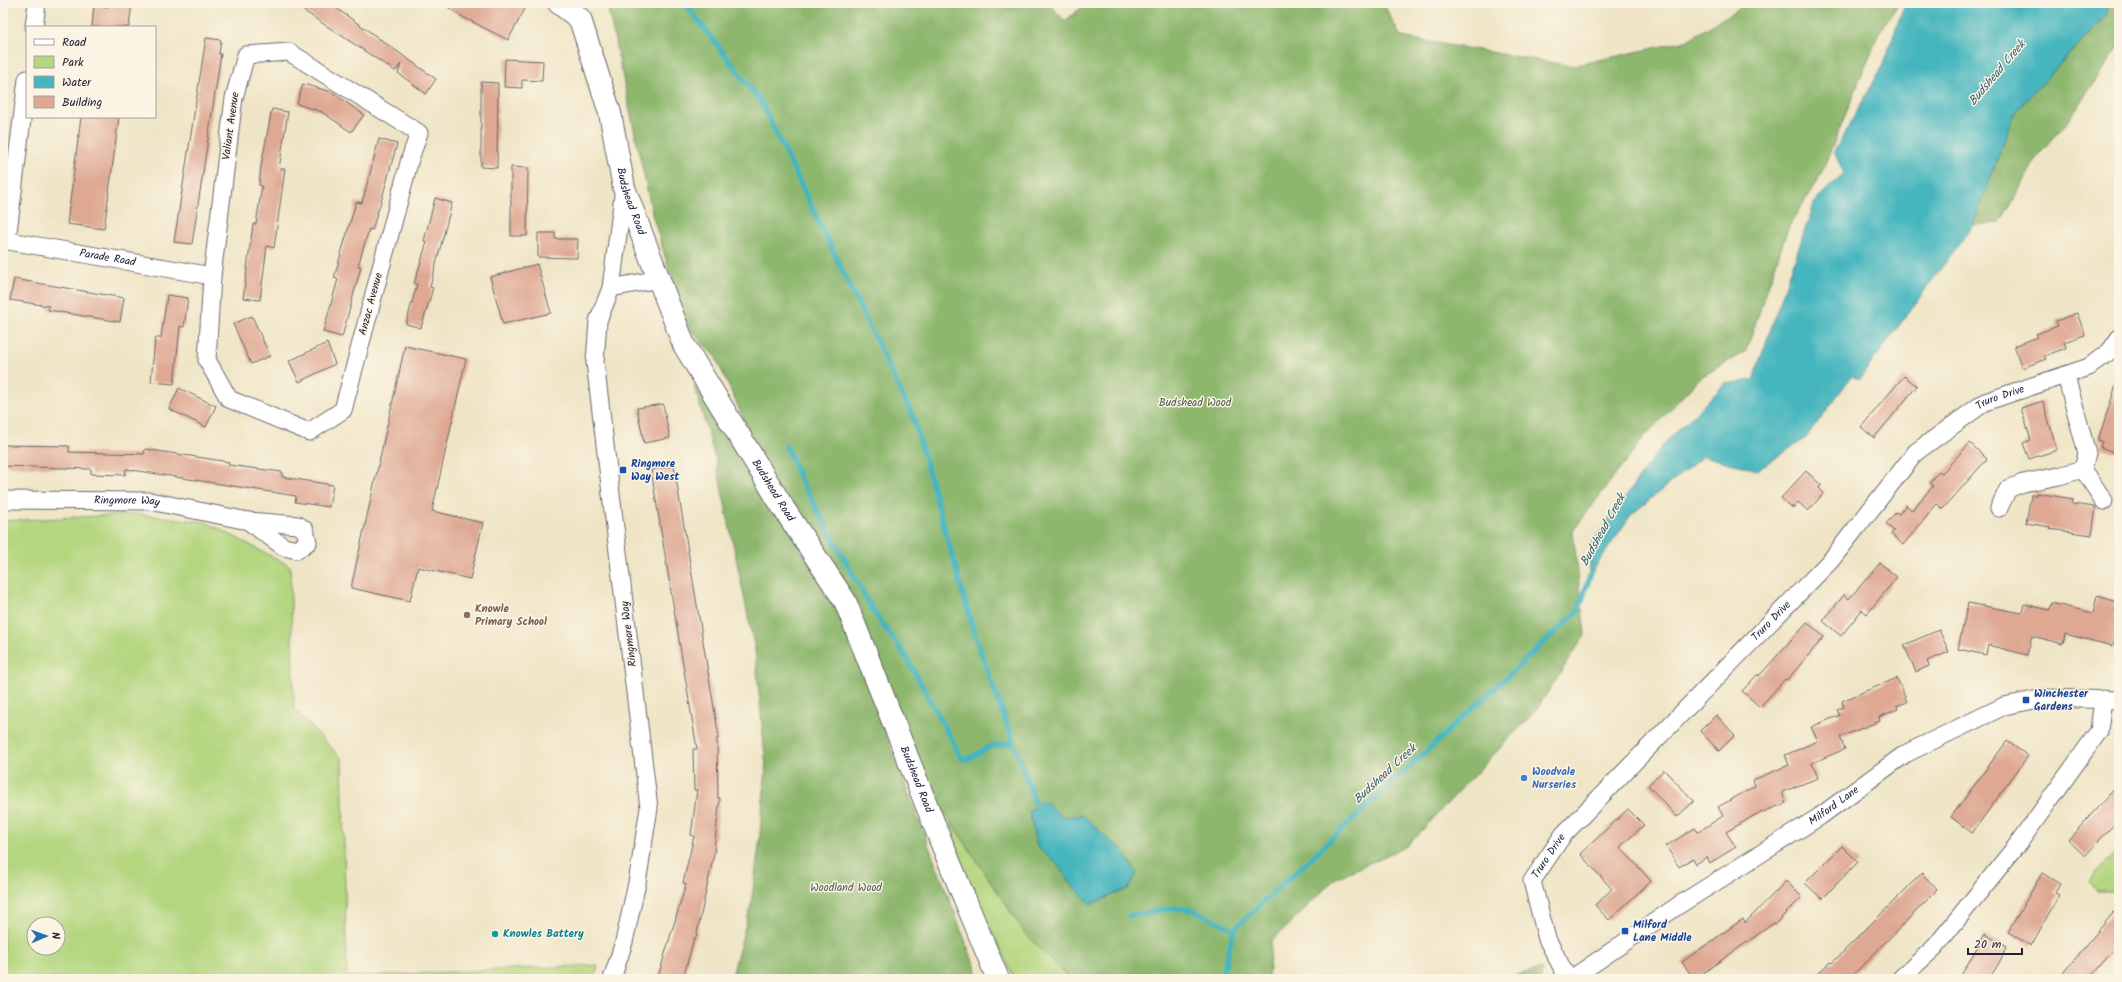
<svg xmlns="http://www.w3.org/2000/svg" width="2122" height="982" font-family="Kalam,sans-serif">
  <rect width="100%" height="100%" fill="#fcf5e5"/>
  <filter id="ink" filterUnits="userSpaceOnUse"><feTurbulence type="fractalNoise" baseFrequency=".025" numOctaves="2"/><feDisplacementMap in="SourceGraphic" scale="8" xChannelSelector="R" yChannelSelector="G"/><feConvolveMatrix kernelMatrix="1 2 1 2 8 2 1 2 1" color-interpolation-filters="sRGB"/></filter>
  <filter id="wash" filterUnits="userSpaceOnUse"><feTurbulence type="fractalNoise" baseFrequency=".012" numOctaves="4" result="noise"/><feDisplacementMap in="SourceGraphic" scale="16" xChannelSelector="R" yChannelSelector="G"/><feGaussianBlur stdDeviation="0.9" result="paint"/><feColorMatrix in="noise" values="0 0 0 0 0 0 0 0 0 0 0 0 0 0 0 0 0 1.4 0 .05"/><feComposite in="paint" operator="in"/></filter>
  <g filter="url(#wash)">
    <rect width="100%" height="100%" fill="#efe5c6"/>
    <g fill="#b3d67f" stroke="#6a7c5d" fill-rule="evenodd">
      <path d="M136 514 206 522 290 566 294 709 342 759 347 977 598 965 595 979H3V521ZM34 924H58V948H34Z"/>
      <polygon points="936,798 971,851 1070,979 1015,979 965,877"/>
      <polygon points="2119,848 2119,891 2097,891 2089,881"/>
    </g>
    <g fill="#8eb76e" stroke="#586c54">
      <polygon points="601,3 1048,3 1065,21 1087,3 1383,3 1401,37 1572,66 1686,41 1748,3 1899,3 1879,33 1821,174 1788,228 1746,351 1701,377 1643,438 1573,531 1585,635 1536,710 1407,846 1336,878 1271,942 1268,979 1070,979 1026,935 924,781 770,477 716,358 686,325 653,217 608,9"/>
      <polygon points="2110,3 2119,3 2119,46 2065,125 2037,157 2009,208 1999,223 1973,225 2015,112 2106,15"/>
      <path d="M694 385C745 459 795 534 839 613L980 979H731L751 905 759 845 766 767 755 650 716 461Z"/>
      <polygon points="1542,969 1541,979 1499,979"/>
    </g>
    <g fill="#45b5be" stroke="#346c7c">
      <polygon points="1905,3 2110,3 2106,15 2015,112 1973,225 1859,380 1852,376 1806,438 1757,470 1703,456 1631,515 1588,578 1592,543 1662,446 1725,384 1753,380 1815,201 1844,173 1834,152 1882,67"/>
      <polygon points="1044,800 1062,817 1083,815 1111,842 1122,849 1137,874 1128,889 1091,904 1075,889 1056,863 1037,847 1029,811"/>
    </g>
    <g fill="none" stroke-linecap="round" stroke-linejoin="round">
      <g stroke="#45b5be" stroke-width="5.5">
        <polyline points="685,3 761,102 913,417 976,639 1036,805"/>
        <polyline points="786,446 800,479 875,614 907,658 962,759 970,758 989,747 1013,743"/>
        <polyline points="1129,916 1173,908 1193,910 1234,929"/>
        <polyline points="1221,979 1234,929 1578,611 1591,573"/>
      </g>
    </g>
    <g id="blocks">
      <g fill="#dea893">
        <polygon points="108,3 132,3 129,27 92,27 94,5 108,7"/>
        <polygon points="292,3 329,3 436,79 426,94 398,73 401,64 395,71"/>
        <polygon points="442,3 517,3 526,7 508,40 461,16"/>
        <polygon points="206,38 221,40 219,54 221,54 192,244 174,242"/>
        <polygon points="505,59 543,61 542,81 522,80 522,88 504,87"/>
        <polygon points="481,82 498,83 497,168 481,167"/>
        <polygon points="303,84 332,92 364,115 351,132 322,112 297,104"/>
        <polygon points="272,109 288,112 279,169 285,169 274,248 267,246 260,300 243,298 253,224 256,224 262,186 259,185 261,166"/>
        <polygon points="81,117 119,117 104,229 67,224"/>
        <polygon points="379,139 397,144 382,198 372,230 369,229 358,266 361,267 342,337 323,332 338,279 334,278 356,202 362,203"/>
        <polygon points="511,167 528,168 527,236 511,236"/>
        <polygon points="435,198 452,203 430,287 433,288 421,328 406,324 417,284 414,284 427,242 424,241"/>
        <polygon points="538,233 555,233 555,239 578,239 577,258 538,257"/>
        <polygon points="537,264 551,313 503,324 490,277"/>
        <polygon points="14,279 124,298 120,322 48,310 49,306 10,300"/>
        <polygon points="167,295 188,298 184,327 180,326 174,384 151,382 155,338 161,338"/>
        <polygon points="2077,313 2085,335 2064,342 2066,348 2044,356 2046,359 2022,368 2014,346 2038,337 2036,334 2058,326 2056,321"/>
        <polygon points="252,316 270,356 251,364 233,324"/>
        <polygon points="327,343 335,364 299,382 289,361"/>
        <polygon points="405,346 466,359 432,511 483,523 470,579 418,567 410,601 351,588"/>
        <polygon points="1904,376 1917,386 1874,438 1861,427"/>
        <polygon points="2116,385 2119,385 2119,454 2100,447 2102,441 2098,440"/>
        <polygon points="179,388 216,406 206,427 169,409"/>
        <polygon points="2043,401 2057,450 2029,459 2023,443 2031,440 2021,408"/>
        <polygon points="663,404 670,438 644,443 637,408"/>
        <polygon points="1970,443 1987,459 1943,509 1937,504 1903,545 1891,534 1894,531 1886,524 1896,512 1899,514 1906,505 1912,510 1933,486 1930,483 1939,471 1942,473"/>
        <polygon points="3,445 69,446 69,452 144,454 145,449 229,462 228,465 282,472 282,477 333,485 329,507 295,502 296,496 126,469 125,475 91,474 91,469 3,466"/>
        <polygon points="674,466 719,738 717,738 718,798 720,798 714,849 715,849 696,938 694,938 683,979 667,979 658,977 686,884 683,883 694,836 691,835 697,790 694,790 693,749 697,749 651,470"/>
        <polygon points="1806,471 1821,485 1819,488 1824,493 1808,511 1798,502 1793,508 1781,498"/>
        <polygon points="2036,493 2073,499 2072,504 2096,507 2092,535 2049,529 2050,527 2026,523 2031,495 2036,495"/>
        <polygon points="1880,563 1897,577 1867,614 1862,610 1841,636 1823,621 1844,595 1849,599"/>
        <polygon points="2097,596 2118,602 2115,612 2119,613 2119,623 2113,646 2065,634 2063,644 2032,636 2027,655 1988,645 1986,655 1958,649 1968,603 2022,613 2024,604 2049,610 2051,603 2093,613"/>
        <polygon points="1807,622 1824,637 1787,680 1785,679 1760,707 1742,691 1758,674 1759,676"/>
        <polygon points="1939,630 1949,652 1927,661 1929,666 1916,672 1904,645"/>
        <polygon points="1897,678 1907,702 1897,706 1898,709 1879,717 1880,721 1840,737 1845,749 1812,763 1818,778 1782,792 1786,803 1755,815 1726,832 1736,847 1710,863 1707,857 1696,864 1693,858 1679,867 1666,846 1695,828 1698,832 1723,816 1718,807 1755,786 1753,780 1789,765 1785,755 1818,741 1811,727 1840,715 1837,710 1844,707 1842,701"/>
        <polygon points="1716,715 1735,735 1719,751 1700,731"/>
        <polygon points="2007,741 2028,756 1972,833 1951,817"/>
        <polygon points="1664,770 1694,801 1677,817 1648,785"/>
        <polygon points="2119,784 2119,819 2085,856 2068,840"/>
        <polygon points="1628,809 1644,825 1620,847 1651,881 1609,920 1595,905 1612,889 1580,854"/>
        <polygon points="1842,846 1858,862 1822,899 1805,883"/>
        <polygon points="1922,873 1937,890 1849,979 1812,979 1830,962 1832,963"/>
        <polygon points="2042,873 2060,884 2055,893 2059,895 2031,946 2008,932"/>
        <polygon points="1786,881 1802,897 1775,924 1774,923 1696,978 1693,978 1682,962 1743,919 1745,923"/>
        <polygon points="2119,906 2119,943 2089,979 2058,979"/>
        <polygon points="1985,934 2007,947 1999,963 1989,979 1959,979"/>
      </g>
    </g>
  </g>
  <g filter="url(#ink)">
    <use href="#blocks" fill-opacity="0" stroke="#6a666c" stroke-width="1"/>
    <g fill="none" stroke-linecap="round" stroke-linejoin="round">
      <g stroke="#6a666c" stroke-width="19">
        <g id="street">
          <polyline points="34,27 37,3"/>
          <polygon points="289,52 419,133 410,159 343,410 309,432 229,399 207,360 212,276 234,98 246,55"/>
          <path id="s1" d="M3 240 212 276"/>
          <polyline points="7,240 27,79"/>
          <polyline points="611,288 659,279"/>
          <polyline points="2066,376 2087,453 2083,469 2104,501"/>
          <path id="s2" d="M3 500 150 501 248 521 298 525 305 530 308 542 297 550 284 547 248 521"/>
          <polyline points="1999,508 2008,489 2023,483 2059,476 2083,469"/>
          <polyline points="612,979 624,942 637,883 649,808 595,362 598,321 611,288 624,188"/>
          <path id="s3" d="M1568 979 1547 939 1532 881 1563 835 1831 560 1916 452 1985 402 2089 367 2110 351 2119 338"/>
          <path id="s4" d="M1571 979 1679 905 1819 817 1905 754 2004 706 2044 698 2119 700"/>
          <polyline points="1900,979 1935,947 2021,840 2099,731 2103,699"/>
        </g>
      </g>
      <g stroke="#6a666c" stroke-width="24">
        <g id="secondary">
          <path id="s5" d="M559 3 580 19 610 113 624 188 684 345 784 509 845 601 944 849 998 979"/>
        </g>
      </g>
      <use href="#street" stroke="#fff" stroke-width="17"/>
      <use href="#secondary" stroke="#fff" stroke-width="22"/>
    </g>
  </g>
  <g fill="#1a4fb4" stroke="#fcf5e5" stroke-width="1.5">
    <rect x="619" y="466" width="8" height="8" rx="2"/>
    <rect x="2022" y="696" width="8" height="8" rx="2"/>
    <rect x="1621" y="927" width="8" height="8" rx="2"/>
  </g>
  <circle fill="#8d6e63" stroke="#fcf5e5" stroke-width="1.5" cx="467" cy="615" r="4"/>
  <circle fill="#3f7fe0" stroke="#fcf5e5" stroke-width="1.5" cx="1524" cy="778" r="4"/>
  <circle fill="#0f9aa8" stroke="#fcf5e5" stroke-width="1.5" cx="495" cy="934" r="4"/>
  <g text-anchor="middle" dominant-baseline="central" stroke-width="3" stroke-linejoin="round" paint-order="stroke">
    <g font-size="11" fill="#22223b" stroke="#fcf5e5">
      <text transform="translate(231 126) rotate(-82)">Valiant Avenue</text>
      <text stroke="none"><textPath href="#s5" startOffset="216">Budshead Road</textPath></text>
      <text stroke="none"><textPath href="#s1" startOffset="106">Parade Road</textPath></text>
      <text transform="translate(371 304) rotate(-75)">Anzac Avenue</text>
      <text stroke="none"><textPath href="#s3" startOffset="783">Truro Drive</textPath></text>
      <text stroke="none"><textPath href="#s5" startOffset="540">Budshead Road</textPath></text>
      <text stroke="none"><textPath href="#s2" startOffset="124">Ringmore Way</textPath></text>
      <text stroke="none"><textPath href="#s3" startOffset="459">Truro Drive</textPath></text>
      <text transform="translate(629 634) rotate(-97)">Ringmore Way</text>
      <text stroke="none"><textPath href="#s5" startOffset="864">Budshead Road</textPath></text>
      <text stroke="none"><textPath href="#s4" startOffset="315">Milford Lane</textPath></text>
      <text stroke="none"><textPath href="#s3" startOffset="135">Truro Drive</textPath></text>
    </g>
    <g font-size="11" fill="#4e584f" stroke="#fcf5e5">
      <text x="1195" y="403">Budshead Wood</text>
      <text x="846" y="888">Woodland Wood</text>
    </g>
    <g font-size="11" font-weight="bold" fill="#164399" stroke="#fcf5e5" text-anchor="start">
      <text x="631" y="464">Ringmore<tspan x="631" dy="13">Way West</tspan></text>
      <text x="2034" y="694">Winchester<tspan x="2034" dy="13">Gardens</tspan></text>
      <text x="1633" y="925">Milford<tspan x="1633" dy="13">Lane Middle</tspan></text>
    </g>
    <g font-size="11" font-weight="bold" fill="#785e54" stroke="#fcf5e5" text-anchor="start">
      <text x="475" y="609">Knowle<tspan x="475" dy="13">Primary School</tspan></text>
    </g>
    <g font-size="11" font-weight="bold" fill="#366cbe" stroke="#fcf5e5" text-anchor="start">
      <text x="1532" y="772">Woodvale<tspan x="1532" dy="13">Nurseries</tspan></text>
    </g>
    <g font-size="11" font-weight="bold" fill="#0d838f" stroke="#fcf5e5" text-anchor="start">
      <text x="503" y="934">Knowles Battery</text>
    </g>
    <g font-size="12" font-style="italic" fill="#305d6f" stroke="#fcf5e5">
      <text transform="translate(1997 73) rotate(-50)">Budshead Creek</text>
      <text transform="translate(1603 530) rotate(-61)">Budshead Creek</text>
      <text transform="translate(1385 774) rotate(-43)">Budshead Creek</text>
    </g>
  </g>
  <rect width="2122" height="982" fill="none" stroke="#fcf5e5" stroke-width="16"/>
  <rect x="26" y="26" width="130" height="92" fill="#fcf5e5" stroke="#a5a1a1"/>
  <rect x="34" y="39" width="20" height="6" fill="#ffffff" stroke="#a5a1a1"/>
  <text x="62" y="46" font-size="12" fill="#22223b">Road</text>
  <rect x="34" y="56" width="20" height="12" fill="#b3d67f" stroke="#a5a1a1"/>
  <text x="62" y="66" font-size="12" fill="#22223b">Park</text>
  <rect x="34" y="76" width="20" height="12" fill="#45b5be" stroke="#a5a1a1"/>
  <text x="62" y="86" font-size="12" fill="#22223b">Water</text>
  <rect x="34" y="96" width="20" height="12" fill="#dea893" stroke="#a5a1a1"/>
  <text x="62" y="106" font-size="12" fill="#22223b">Building</text>
  <g transform="translate(46 936) rotate(88)"><circle r="19" fill="#fcf5e5" stroke="#a5a1a1"/>
  <path d="M0-3L7 15L0 10L-7 15Z" fill="#1f6fb2"/>
  <text y="-6" font-size="11" font-weight="bold" text-anchor="middle" fill="#22223b">N</text>
  </g>
  <path d="M1968 948v6h54v-6" fill="none" stroke="#22223b" stroke-width="2"/>
  <text x="1974" y="948" font-size="12" fill="#22223b" stroke="#fcf5e5" stroke-width="3" paint-order="stroke">20 m</text>
</svg>
